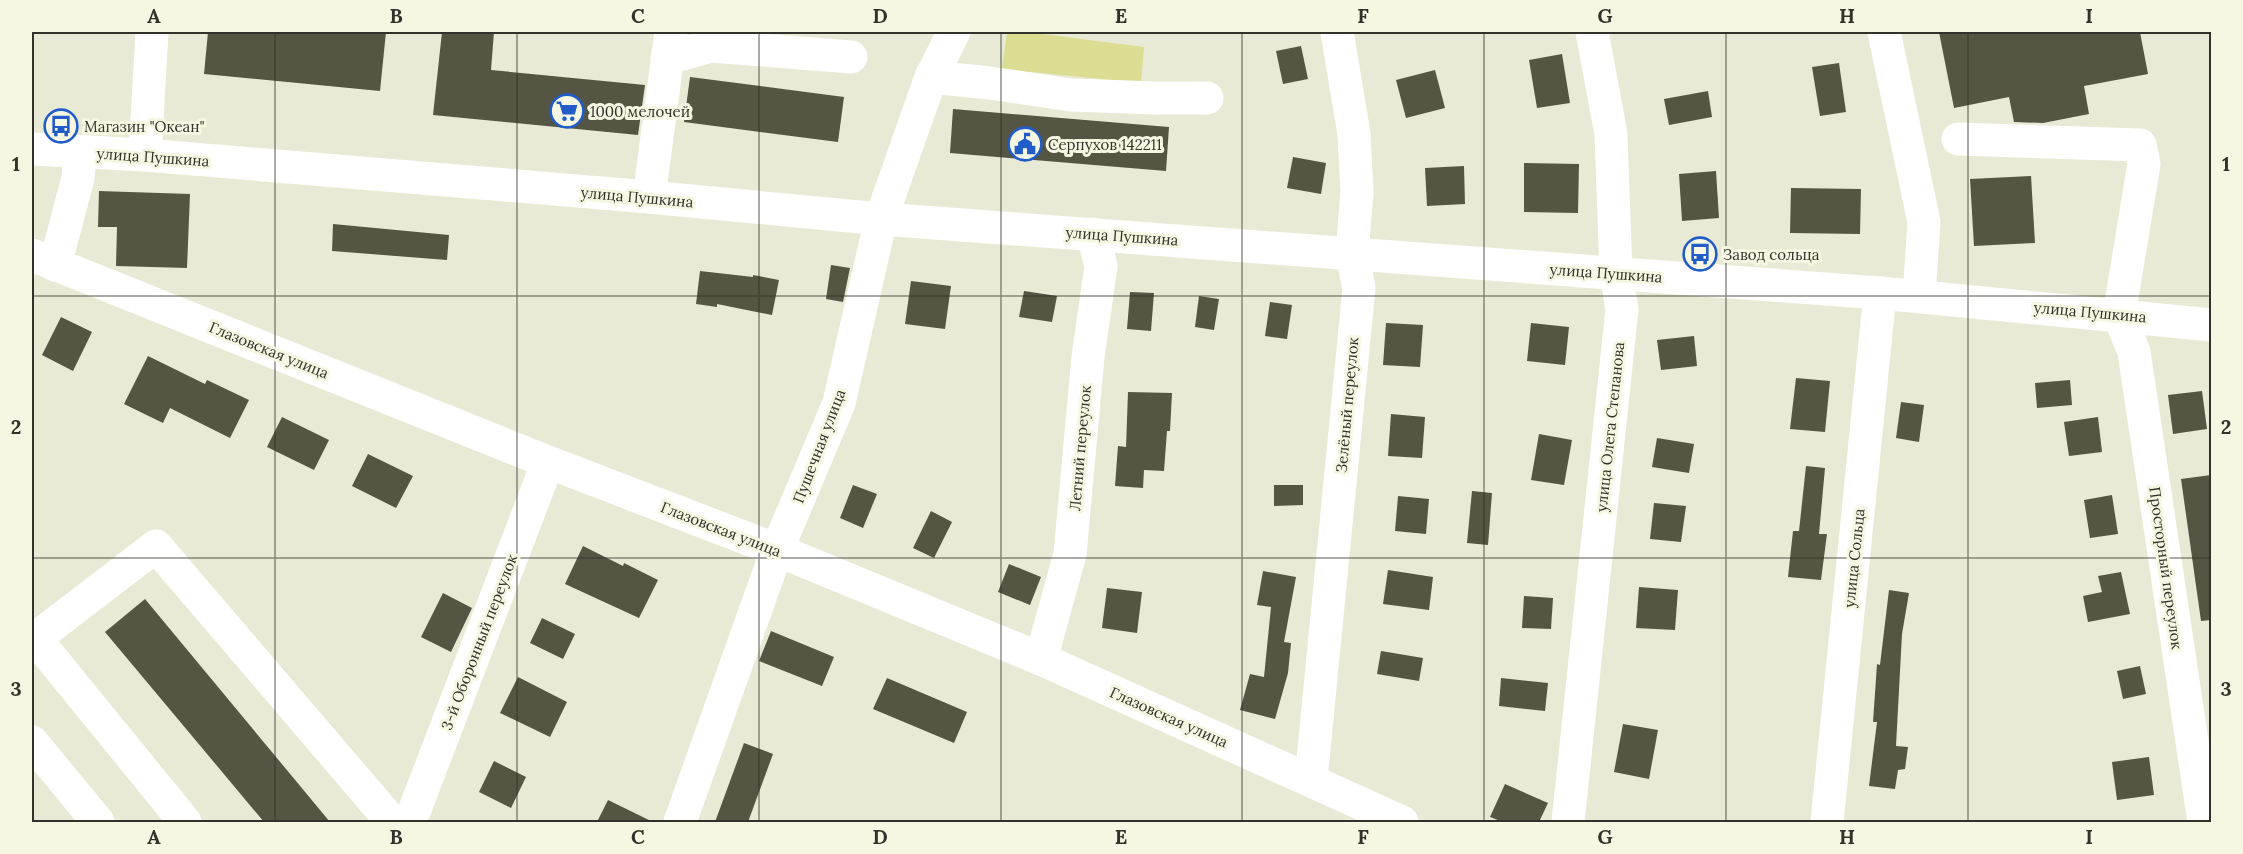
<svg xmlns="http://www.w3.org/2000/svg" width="2243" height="854" font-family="Lora,serif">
  <rect width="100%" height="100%" fill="#e9ead5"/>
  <polygon fill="#dbdd92" points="1007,32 1027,32 1144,47 1141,83 1002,69"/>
  <g fill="#545543">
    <polygon points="208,32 386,32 380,91 204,74"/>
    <polygon points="442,32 494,32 491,70 645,85 638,135 433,115"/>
    <polygon points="1939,32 2140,32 2148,74 2084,86 2089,114 2043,123 2014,122 2009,97 1954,108"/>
    <polygon points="1301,46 1308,79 1283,84 1276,51"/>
    <polygon points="1562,54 1570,103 1537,108 1529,60"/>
    <polygon points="1839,63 1846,112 1820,116 1812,67"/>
    <polygon points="1435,70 1445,108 1406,118 1396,80"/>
    <polygon points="690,77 844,97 838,142 684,122"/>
    <polygon points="1708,91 1712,117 1669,125 1664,99"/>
    <polygon points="953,109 1169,127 1166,171 950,153"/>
    <polygon points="1293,157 1326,163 1321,194 1287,188"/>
    <polygon points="1524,163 1579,164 1578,213 1524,212"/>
    <polygon points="1464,166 1465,204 1427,206 1425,168"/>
    <polygon points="1716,171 1719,218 1682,221 1679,174"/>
    <polygon points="2031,176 2035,243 1974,246 1970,179"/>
    <polygon points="1791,188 1861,189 1860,234 1790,233"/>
    <polygon points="99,191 190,194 187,268 116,266 117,227 98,227"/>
    <polygon points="333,224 449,235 447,260 332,251"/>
    <polygon points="831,265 850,268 843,302 826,299"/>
    <polygon points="700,271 753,277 753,275 779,280 772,315 717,304 717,307 696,304"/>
    <polygon points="911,281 951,286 945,329 905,324"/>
    <polygon points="1024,291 1057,296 1052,322 1019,317"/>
    <polygon points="1130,292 1154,293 1151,331 1127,329"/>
    <polygon points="1199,296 1219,299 1214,330 1195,327"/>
    <polygon points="1270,302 1292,305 1287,339 1265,336"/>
    <polygon points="61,317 92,332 73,371 42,355"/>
    <polygon points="1386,323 1423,325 1420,367 1383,365"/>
    <polygon points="1531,323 1569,327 1565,365 1527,361"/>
    <polygon points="1694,336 1697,366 1661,370 1657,340"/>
    <polygon points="148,356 205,384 207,380 249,400 230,438 170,408 163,423 124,404"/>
    <polygon points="1796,378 1830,381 1825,432 1790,429"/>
    <polygon points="2070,380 2072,405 2037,408 2035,383"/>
    <polygon points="2202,391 2207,429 2173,434 2168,395"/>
    <polygon points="1128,392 1172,393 1170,431 1167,431 1164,471 1144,470 1143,488 1115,486 1118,446 1126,447"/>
    <polygon points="1901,402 1924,405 1919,442 1896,438"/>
    <polygon points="1391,414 1425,417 1422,458 1388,456"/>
    <polygon points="282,417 329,440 314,470 267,447"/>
    <polygon points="2098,417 2102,452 2069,456 2064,422"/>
    <polygon points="1539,434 1572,440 1564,485 1531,480"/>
    <polygon points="1657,438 1694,444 1689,473 1652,467"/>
    <polygon points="368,454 413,476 396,508 352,486"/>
    <polygon points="1806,466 1825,468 1819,534 1827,534 1821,580 1788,577 1793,531 1799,531"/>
    <polygon points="2211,475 2211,620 2201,621 2181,479"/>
    <polygon points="853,485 877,494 863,528 840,518"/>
    <polygon points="1274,485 1303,485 1303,505 1274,506"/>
    <polygon points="1472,491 1492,493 1488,545 1467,543"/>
    <polygon points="2112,495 2118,534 2090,538 2084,500"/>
    <polygon points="1398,496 1429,499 1426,534 1395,531"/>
    <polygon points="1654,503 1686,506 1681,542 1650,539"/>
    <polygon points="931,511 952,522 934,558 913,548"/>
    <polygon points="583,546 623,566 624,563 658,580 639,618 565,584"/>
    <polygon points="1009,564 1041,577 1030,605 998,592"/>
    <polygon points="1388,570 1433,577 1429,610 1383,604"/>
    <polygon points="1263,571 1296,577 1284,642 1291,643 1288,673 1275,719 1240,710 1250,674 1264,677 1271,607 1257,605"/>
    <polygon points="2121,572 2130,614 2088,622 2083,596 2102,592 2098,576"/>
    <polygon points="1639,587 1678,590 1675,630 1636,628"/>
    <polygon points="1107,588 1142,592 1137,633 1102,628"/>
    <polygon points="1889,590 1909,593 1902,634 1896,746 1908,747 1905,769 1898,770 1895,789 1869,786 1877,722 1873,722 1877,664 1880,665"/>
    <polygon points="443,593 472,608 451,652 421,637"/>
    <polygon points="1524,596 1553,598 1551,629 1522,628"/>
    <polygon points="145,599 330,822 264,822 105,632"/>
    <polygon points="542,618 575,634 563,659 530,643"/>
    <polygon points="771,631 834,657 822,686 759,661"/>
    <polygon points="1381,651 1423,658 1419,681 1377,674"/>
    <polygon points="2140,666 2146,694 2123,699 2117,671"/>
    <polygon points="518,677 567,702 550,737 500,713"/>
    <polygon points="887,678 967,712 954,743 873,709"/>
    <polygon points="1501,678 1548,683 1545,711 1499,706"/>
    <polygon points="1623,724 1658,730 1649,779 1614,772"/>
    <polygon points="744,743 773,754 748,822 715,822"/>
    <polygon points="2149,757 2154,795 2117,800 2112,762"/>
    <polygon points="494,761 526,777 511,808 479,792"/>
    <polygon points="1505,784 1548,803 1539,822 1503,822 1490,817"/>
    <polygon points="608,800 653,822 597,822"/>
  </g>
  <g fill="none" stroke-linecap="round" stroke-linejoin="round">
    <g stroke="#fff" stroke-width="33">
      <polyline points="1884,32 1924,222 1919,296"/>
      <polyline points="667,58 711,46 851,57"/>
      <polyline points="931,77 990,83 1071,95 1157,98 1207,98"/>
      <polyline points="1958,139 2140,145 2144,164 2119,315 2134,352 2204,822"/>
      <polyline points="32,149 145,155 649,197 881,219 1880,293 2212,325"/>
      <polyline points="145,155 152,32"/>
      <polyline points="649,197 671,32"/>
      <polyline points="32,255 548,462 777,550 1041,659 1402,822"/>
      <polyline points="55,265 78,178 80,153"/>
      <polyline points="35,638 185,822"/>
      <polyline points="32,641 156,546 392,822"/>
      <polyline points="1041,659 1070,554 1088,357 1101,266 1093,234"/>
      <polyline points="1311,780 1359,288 1352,254 1357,192 1354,134 1337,32"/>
      <polyline points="410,822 548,462"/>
      <polyline points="680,822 777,550 839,403 881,219 931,77 954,32"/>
      <polyline points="1568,822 1622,309 1616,274 1611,134 1592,32"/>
      <polyline points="1827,822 1880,293"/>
    </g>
    <polyline stroke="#fff" stroke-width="33" points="32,742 98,822"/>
  </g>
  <path fill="none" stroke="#32322a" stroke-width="1.5" stroke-opacity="0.55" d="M275 32V822M517 32V822M759 32V822M1001 32V822M1242 32V822M1484 32V822M1726 32V822M1968 32V822M32 296H2212M32 558H2212"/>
  <defs>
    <g id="supermarket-ring" transform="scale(1.725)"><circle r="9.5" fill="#f6f7e2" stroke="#215cc9" stroke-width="1.5"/><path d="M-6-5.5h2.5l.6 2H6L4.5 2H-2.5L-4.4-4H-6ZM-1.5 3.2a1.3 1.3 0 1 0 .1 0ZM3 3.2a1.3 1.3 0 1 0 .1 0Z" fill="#215cc9"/></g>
    <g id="bus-ring" transform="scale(1.725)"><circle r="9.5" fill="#f6f7e2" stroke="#215cc9" stroke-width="1.5"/><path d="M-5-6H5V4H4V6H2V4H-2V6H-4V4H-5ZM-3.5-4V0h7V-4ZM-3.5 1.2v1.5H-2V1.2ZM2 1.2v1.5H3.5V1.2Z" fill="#215cc9"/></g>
    <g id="civic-ring" transform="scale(1.725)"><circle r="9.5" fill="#f6f7e2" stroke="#215cc9" stroke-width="1.5"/><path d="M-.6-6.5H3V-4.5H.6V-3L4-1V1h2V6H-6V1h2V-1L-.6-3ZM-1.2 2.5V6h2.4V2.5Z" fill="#215cc9"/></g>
  </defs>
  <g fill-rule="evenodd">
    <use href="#supermarket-ring" x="567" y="111"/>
    <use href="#bus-ring" x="61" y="126"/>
    <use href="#civic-ring" x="1025" y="144"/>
    <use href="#bus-ring" x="1700" y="254"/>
  </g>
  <g text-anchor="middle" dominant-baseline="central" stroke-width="6" stroke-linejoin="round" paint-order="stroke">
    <g font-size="15" fill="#32322a" stroke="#f6f7e2" text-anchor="start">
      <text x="590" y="111">1000 мелочей</text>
      <text x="84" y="126">Магазин "Океан"</text>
      <text x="1048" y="144">Серпухов 142211</text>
      <text x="1723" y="254">Завод сольца</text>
    </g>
    <g font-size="15" fill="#32322a" stroke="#f6f7e2">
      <text transform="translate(153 157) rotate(4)">улица Пушкина</text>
      <text transform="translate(637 197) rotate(5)">улица Пушкина</text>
      <text transform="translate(1122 236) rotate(4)">улица Пушкина</text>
      <text transform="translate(1606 273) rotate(4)">улица Пушкина</text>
      <text transform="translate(2090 312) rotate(5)">улица Пушкина</text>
      <text transform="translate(269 350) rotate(22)">Глазовская улица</text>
      <text transform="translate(1347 405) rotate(-85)">Зелёный переулок</text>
      <text transform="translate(1610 427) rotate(-84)">улица Олега Степанова</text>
      <text transform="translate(819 446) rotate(-69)">Пушечная улица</text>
      <text transform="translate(1080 448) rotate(-85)">Летний переулок</text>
      <text transform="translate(721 529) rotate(21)">Глазовская улица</text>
      <text transform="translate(1854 558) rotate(-84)">улица Сольца</text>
      <text transform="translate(2166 568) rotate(82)">Просторный переулок</text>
      <text transform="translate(479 642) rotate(-69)">3-й Оборонный переулок</text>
      <text transform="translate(1169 717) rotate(24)">Глазовская улица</text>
    </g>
  </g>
  <rect width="2243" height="854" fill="none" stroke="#f6f7e2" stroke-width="66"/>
  <rect x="33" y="33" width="2177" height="788" fill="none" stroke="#32322a" stroke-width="2"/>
  <g font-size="20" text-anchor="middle" font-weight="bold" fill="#32322a">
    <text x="154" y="23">A</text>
    <text x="396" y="23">B</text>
    <text x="638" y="23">C</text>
    <text x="880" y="23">D</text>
    <text x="1121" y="23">E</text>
    <text x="1363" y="23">F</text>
    <text x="1605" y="23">G</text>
    <text x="1847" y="23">H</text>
    <text x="2089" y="23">I</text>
    <text x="16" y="171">1</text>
    <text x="2226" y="171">1</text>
    <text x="16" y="434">2</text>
    <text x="2226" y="434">2</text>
    <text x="16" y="696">3</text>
    <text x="2226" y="696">3</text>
    <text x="154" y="844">A</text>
    <text x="396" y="844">B</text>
    <text x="638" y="844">C</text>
    <text x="880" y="844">D</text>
    <text x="1121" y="844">E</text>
    <text x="1363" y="844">F</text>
    <text x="1605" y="844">G</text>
    <text x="1847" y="844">H</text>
    <text x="2089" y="844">I</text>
  </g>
</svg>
